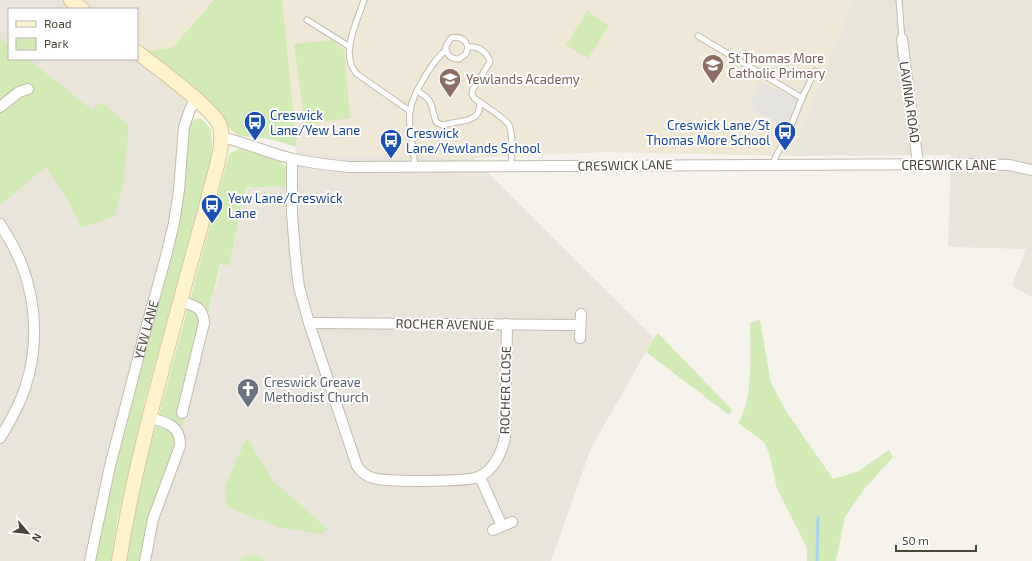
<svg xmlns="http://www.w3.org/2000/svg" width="1032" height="561" font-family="'Exo 2',sans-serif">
  <rect width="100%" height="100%" fill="#f6f3ec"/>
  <g fill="#eae5da">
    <polygon points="0,0 81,0 92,9 9,9 9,59 137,59 188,85 190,121 179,216 95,561 0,561"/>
    <polygon points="852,0 1032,0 1032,297 1012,286 1026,249 948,247 951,155 789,156 805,120"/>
    <polygon points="297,147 318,155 473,158 654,338 591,448 551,561 141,561 170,460 183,424 221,264 229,266 247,187 286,187"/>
  </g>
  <g fill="#efe8d6">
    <polygon points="81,0 214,0 173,47 145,52 137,45 137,9 92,9"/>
    <polygon points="282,0 852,0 805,120 789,156 607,152 473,158 318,155 297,147"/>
  </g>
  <g fill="#d2eab5">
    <polygon points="214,0 282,0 297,147 265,138 240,136 231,130 219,112 145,52 173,47"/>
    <polygon points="587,11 609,26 588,58 566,45"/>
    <polygon points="0,38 9,45 9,59 28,59 92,110 101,102 129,126 123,185 114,217 81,228 69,202 46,167 0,205"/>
    <polygon points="331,40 344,50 350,118 305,125 294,44"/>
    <polygon points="200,118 211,129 212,144 211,159 145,400 117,521 111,561 95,561 130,407 179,216 189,127 194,120"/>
    <path d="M239 149C250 151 283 158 287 169 289 174 287 182 286 187H246L229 266 220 264 183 424 170 460 141 561H126L140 486 228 158 230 153Z"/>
    <path d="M760 320 771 383 786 411 833 479 857 472 889 450 893 457 865 488 845 517 836 561H807V548L777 489 769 453 764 442 738 423C754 400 750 351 750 323Z"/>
    <polygon points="658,333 732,410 729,415 646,352 654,338"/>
    <polygon points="247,437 272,480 327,528 323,534 280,528 227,507 225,486"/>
    <polygon points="251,555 261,557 265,561 240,561 242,557"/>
  </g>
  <polygon fill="#e5e3e0" points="760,82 797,99 798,104 789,127 756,113 752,106 752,98"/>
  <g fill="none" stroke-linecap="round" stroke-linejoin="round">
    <polyline stroke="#a9d4f2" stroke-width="3" points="817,561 818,517"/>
    <g stroke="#c2bbae" stroke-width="7">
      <g id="service">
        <path d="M364 0C357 22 339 55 357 74L410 111"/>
        <polyline points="899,0 902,39"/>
        <polyline points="307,20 350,47"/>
        <polyline points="698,36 802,98"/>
        <path d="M468 47C478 45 488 53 490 62L473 89 472 94 474 98C482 104 505 118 509 125 514 137 511 154 511 166"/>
        <path d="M417 91C435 101 430 105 436 122L442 125 468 120 476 116 479 111 480 103"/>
        <polyline points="774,165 775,158 787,136 802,98 815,71"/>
        <path d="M415 166C414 158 413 150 412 142 411 131 408 121 410 111 412 95 433 60 446 50V46L451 38C459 36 465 38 468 47L466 54 459 59C452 59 448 57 446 50"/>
      </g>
    </g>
    <g stroke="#c2bbae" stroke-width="12">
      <g id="minor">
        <polyline points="902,39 918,164"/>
        <polyline points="0,107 19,92 28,89"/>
        <path d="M222 137C246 143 269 153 293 159 312 163 330 165 349 167L981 164 1009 165 1032 170"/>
        <path d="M292 159V213L295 253 299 287 309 323 357 466C361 472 366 476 373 478 386 482 467 482 478 477 494 471 502 452 505 437L507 324"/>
        <path d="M0 224C9 238 17 252 23 268 37 306 38 350 25 388 19 406 10 422 0 438"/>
        <path d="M180 301C194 306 203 306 204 323L182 413"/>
        <polyline points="309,323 580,325"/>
        <polyline points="580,338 581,314"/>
        <polyline points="480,477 502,526"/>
        <polyline points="493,530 512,522"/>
        <path id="s1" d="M90 561 110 466 142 343 166 256 174 223 179 190 184 127 189 112 195 99"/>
        <path d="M145 561 153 519 180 446C181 426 167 422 149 418"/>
      </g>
    </g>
    <g stroke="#d6c79b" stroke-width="16">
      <g id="secondary">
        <polyline points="71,0 82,9"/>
        <path d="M119 561C133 473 157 388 180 302 190 264 201 227 211 188 215 171 225 144 220 126 215 110 154 65 137 52"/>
      </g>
    </g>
    <use href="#service" stroke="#fff" stroke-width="5"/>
    <use href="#minor" stroke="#fff" stroke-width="10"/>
    <use href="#secondary" stroke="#fff3cd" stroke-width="14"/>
  </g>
  <defs>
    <g id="school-pin" transform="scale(1.15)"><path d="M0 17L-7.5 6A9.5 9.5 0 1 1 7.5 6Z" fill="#8d6e63" stroke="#fff"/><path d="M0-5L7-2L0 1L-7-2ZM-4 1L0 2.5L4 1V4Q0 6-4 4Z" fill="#fff"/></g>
    <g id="bus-pin" transform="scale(1.15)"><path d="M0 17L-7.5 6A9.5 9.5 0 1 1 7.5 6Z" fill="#1a4fb4" stroke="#fff"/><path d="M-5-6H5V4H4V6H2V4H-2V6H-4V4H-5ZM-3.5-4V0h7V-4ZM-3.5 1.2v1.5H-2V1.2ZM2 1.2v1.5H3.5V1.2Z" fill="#fff"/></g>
    <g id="church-pin" transform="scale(1.15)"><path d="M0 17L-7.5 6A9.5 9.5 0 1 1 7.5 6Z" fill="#6b7280" stroke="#fff"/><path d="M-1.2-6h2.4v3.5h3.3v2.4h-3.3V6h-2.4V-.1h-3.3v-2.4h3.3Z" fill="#fff"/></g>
  </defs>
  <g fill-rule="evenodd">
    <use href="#school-pin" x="713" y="65"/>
    <use href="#school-pin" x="450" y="79"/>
    <use href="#bus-pin" x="255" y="122"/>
    <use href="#bus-pin" x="785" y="132"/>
    <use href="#bus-pin" x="391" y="140"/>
    <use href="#bus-pin" x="212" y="205"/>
    <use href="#church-pin" x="248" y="389"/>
  </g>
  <g text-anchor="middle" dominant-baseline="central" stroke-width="4" stroke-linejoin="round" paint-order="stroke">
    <g font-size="13" fill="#785e54" stroke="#fff" text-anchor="start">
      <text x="728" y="58">St Thomas More<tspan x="728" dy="15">Catholic Primary</tspan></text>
      <text x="466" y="79">Yewlands Academy</text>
    </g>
    <g font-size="13" fill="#4b4439" stroke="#fff">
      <text transform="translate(910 102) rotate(82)">LAVINIA ROAD</text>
      <text transform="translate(625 165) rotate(-1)">CRESWICK LANE</text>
      <text x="949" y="165">CRESWICK LANE</text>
      <text transform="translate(445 324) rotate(1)">ROCHER AVENUE</text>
      <text stroke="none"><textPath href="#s1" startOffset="238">YEW LANE</textPath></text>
      <text transform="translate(505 390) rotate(-89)">ROCHER CLOSE</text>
    </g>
    <g font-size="13" fill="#164399" stroke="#fff" text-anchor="start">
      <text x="270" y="115">Creswick<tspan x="270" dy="15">Lane/Yew Lane</tspan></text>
      <text x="770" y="125" text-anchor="end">Creswick Lane/St<tspan x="770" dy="15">Thomas More School</tspan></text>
      <text x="406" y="133">Creswick<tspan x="406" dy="15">Lane/Yewlands School</tspan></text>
      <text x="228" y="198">Yew Lane/Creswick<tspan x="228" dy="15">Lane</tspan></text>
    </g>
    <g font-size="13" fill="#5b616d" stroke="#fff" text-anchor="start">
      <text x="264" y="382">Creswick Greave<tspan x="264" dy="15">Methodist Church</tspan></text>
    </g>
  </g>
  <rect x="8" y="8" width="130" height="52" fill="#ffffff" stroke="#b7b4b0"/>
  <rect x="16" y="21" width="20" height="6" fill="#fff3cd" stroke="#b7b4b0"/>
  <text x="44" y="28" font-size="12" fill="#4b4439">Road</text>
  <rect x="16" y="38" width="20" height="12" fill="#d2eab5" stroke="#b7b4b0"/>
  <text x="44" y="48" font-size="12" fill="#4b4439">Park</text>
  <g transform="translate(28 533) rotate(118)" stroke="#ffffff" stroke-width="3" paint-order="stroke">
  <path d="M0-3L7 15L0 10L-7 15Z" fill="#4b4439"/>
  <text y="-6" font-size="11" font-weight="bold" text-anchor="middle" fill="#4b4439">N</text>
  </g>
  <path d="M896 545v6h80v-6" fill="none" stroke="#4b4439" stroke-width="2"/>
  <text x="902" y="545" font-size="12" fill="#4b4439" stroke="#ffffff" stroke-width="3" paint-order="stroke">50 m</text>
</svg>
